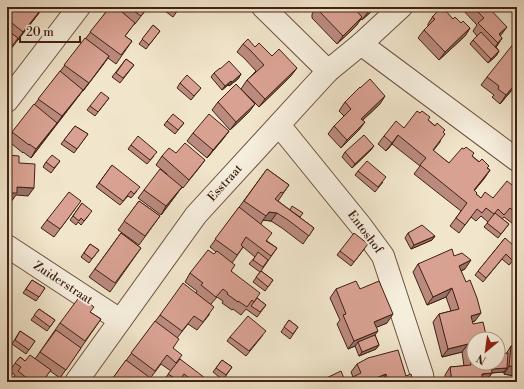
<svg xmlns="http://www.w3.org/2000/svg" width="524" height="389" font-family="'Libre Bodoni',serif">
  <rect width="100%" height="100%" fill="#f1e5cb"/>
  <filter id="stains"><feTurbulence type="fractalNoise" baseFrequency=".005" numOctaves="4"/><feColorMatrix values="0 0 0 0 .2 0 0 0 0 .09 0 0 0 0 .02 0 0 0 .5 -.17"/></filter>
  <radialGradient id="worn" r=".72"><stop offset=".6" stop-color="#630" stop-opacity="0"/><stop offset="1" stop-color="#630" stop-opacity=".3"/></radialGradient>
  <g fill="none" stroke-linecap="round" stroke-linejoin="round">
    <g stroke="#6e5141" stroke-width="24">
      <g id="minor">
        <polyline points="263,7 328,71"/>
        <polyline points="361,44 517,160"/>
        <polyline points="7,101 79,7"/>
        <polyline points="279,125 361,226 383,256 422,375 423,382"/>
        <polyline points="7,246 120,320"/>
        <polyline points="76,382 196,215 328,71 361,44 401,7"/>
      </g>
    </g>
    <use href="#minor" stroke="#f6eedd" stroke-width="22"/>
  </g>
  <g fill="#ba8a7e" stroke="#422013">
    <polygon points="7,7 39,13 7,54"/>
    <polygon points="110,7 148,7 135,24 134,24 125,36 132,41 116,64 108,58 31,158 23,152 23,153 7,140"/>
    <polygon points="168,7 180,7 173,17 165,11"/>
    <polygon points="210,7 216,7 214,10"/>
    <polygon points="317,7 376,7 362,20 361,19 356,26 337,44 312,18 312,14"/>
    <polygon points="460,7 488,7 500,36 502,38 496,47 499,51 496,56 488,63 470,44 473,40 477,36 473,31 477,25"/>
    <polygon points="443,12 453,19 470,28 465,36 439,60 418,38 424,30 428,26 428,24 433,16"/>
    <polygon points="153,25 160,31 146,49 139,44"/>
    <polygon points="243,44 255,47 272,56 291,76 259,107 241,89 247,80 256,71 244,58 237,52"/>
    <polygon points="126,59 134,65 120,83 112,77"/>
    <polygon points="220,69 241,74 238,79 229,86 228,85 222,90 211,77 214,73"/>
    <polygon points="487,77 517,84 500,104 492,97 494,95 481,85"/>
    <polygon points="180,83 201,88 191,100 177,88"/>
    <polygon points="109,98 95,116 87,110 90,106"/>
    <polygon points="218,102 249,112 230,130 212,110"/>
    <polygon points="345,102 380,104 363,120 359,130 341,148 328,134 334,126 344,116 339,111"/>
    <polygon points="428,120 443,132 440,142 433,151 449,163 472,156 490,170 474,191 476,194 481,198 493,198 517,189 517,227 504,217 502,219 509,224 498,238 484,227 488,222 481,216 476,221 471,217 459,233 450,226 461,211 414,174 420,166 392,144 386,151 378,144 384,136 404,128"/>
    <polygon points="167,121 184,123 175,134 164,125"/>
    <polygon points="75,126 88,134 74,153 61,144"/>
    <polygon points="229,131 223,139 207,158 187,141 193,133"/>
    <polygon points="131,145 154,156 147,164 128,149"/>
    <polygon points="371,150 352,168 342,157 345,152"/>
    <polygon points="176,153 205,160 199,168 183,188 182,187 161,215 138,198 144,190 167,174 156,165 162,156"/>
    <polygon points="60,161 51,173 43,167 46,162"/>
    <polygon points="112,165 137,191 131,198 128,196 120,205 96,187"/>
    <polygon points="267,169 289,185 278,201 314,228 303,244 282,228 271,221 263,220 261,224 267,241 277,248 261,271 273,280 265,291 253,282 260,272 249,264 255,257 243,247 232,263 231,271 257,298 266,305 257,317 246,309 241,315 233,309 232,310 222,303 223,301 217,297 211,304 209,315 197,330 188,324 177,338 173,348 180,359 203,382 186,382 181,378 178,382 170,382 165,378 171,371 161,364 149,380 148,378 110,382 160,315 196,293 197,291 185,282 190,273 214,254 216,252 210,247"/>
    <polygon points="358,171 383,182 375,192 355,175"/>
    <polygon points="139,201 160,216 139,245 118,230"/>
    <polygon points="82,203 89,215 81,225 78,222 76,225 70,220"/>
    <polygon points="75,209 54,237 41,228 47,220"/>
    <polygon points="121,233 141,248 110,292 89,277"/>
    <polygon points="408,233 435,236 432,240 411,249 405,238"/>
    <polygon points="505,238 517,256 509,265 502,259 483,282 475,275"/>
    <polygon points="90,244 99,250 89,263 81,257"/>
    <polygon points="365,248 351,266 337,255 340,251"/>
    <polygon points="454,256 465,269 461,271 475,321 472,322 474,363 506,354 511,346 517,347 517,382 513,382 514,376 504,374 504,372 492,373 486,381 482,382 445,382 445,375 450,367 464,366 462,352 442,357 433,322 439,314 451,311 446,297 427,305 413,272 418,264"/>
    <polygon points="32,280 45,288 36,301 23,293"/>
    <polygon points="336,289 360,289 387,323 376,327 375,335 379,345 376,349 359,356 355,346 348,349 337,324 340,320 330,298"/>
    <polygon points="39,309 55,320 47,331 31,320"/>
    <polygon points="90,312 101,319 60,378 50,371 42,382 15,382 12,380 15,375 9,371 20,357 25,361 35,359 60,323"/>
    <polygon points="289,320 298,327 290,339 281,332"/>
    <polygon points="20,331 35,341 26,354 12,344"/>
    <polygon points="263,335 246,356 227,341 230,337"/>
    <polygon points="222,360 232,367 223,380 213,372"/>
    <polygon points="357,364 406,376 413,382 318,382 345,381 353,377 351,372"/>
  </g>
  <g fill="#977166" stroke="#422013">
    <polygon points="43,7 39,13 17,41 23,32"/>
    <polygon points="373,7 376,7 362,20 368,12"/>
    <polygon points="362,17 356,26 337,44 343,36"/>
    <polygon points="507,27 501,35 495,40 499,34"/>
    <polygon points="470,28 465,36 439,60 445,52"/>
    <polygon points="502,38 497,46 492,51 498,43"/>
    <polygon points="499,51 496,56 488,63 491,59"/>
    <polygon points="109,56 103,65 83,91 89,83"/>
    <polygon points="297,68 291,76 259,107 265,99"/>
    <polygon points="241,74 238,79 229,86 232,82"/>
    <polygon points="231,81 228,85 222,90 225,86"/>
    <polygon points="517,82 517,84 500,104 506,95"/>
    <polygon points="83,90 77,98 56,125 62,116"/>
    <polygon points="385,96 380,104 355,127 361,119"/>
    <polygon points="255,104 249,112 230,130 236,122"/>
    <polygon points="365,122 359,130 341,148 347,140"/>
    <polygon points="57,123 51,131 31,158 36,149"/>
    <polygon points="229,131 223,139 207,158 213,150"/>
    <polygon points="398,135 392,144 386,151"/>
    <polygon points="374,146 371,150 352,168 355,164"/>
    <polygon points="490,170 484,179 468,198 474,190"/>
    <polygon points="17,187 34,188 28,196 16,195 11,202 7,201 7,193"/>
    <polygon points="182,187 161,215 166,206"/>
    <polygon points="269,212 277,213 271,221 263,220"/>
    <polygon points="435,236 432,240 411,249 414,245"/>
    <polygon points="471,260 465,269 453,274 459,266"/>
    <polygon points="452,288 446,297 427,305 433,297"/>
    <polygon points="481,313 475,321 465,324 471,316"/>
    <polygon points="393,314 387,323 368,331 374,322"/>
    <polygon points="378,331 372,339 358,342 355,346 348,349 354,341"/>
    <polygon points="468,344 462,352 442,357 448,349"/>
    <polygon points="379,345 376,349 359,356 362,352"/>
    <polygon points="491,365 495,365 489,373"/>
    <polygon points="509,366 517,367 517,372 514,376 504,374"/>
    <polygon points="507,368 504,372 489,373 492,369"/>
    <polygon points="492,373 486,381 476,382 482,374"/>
    <polygon points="386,374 381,382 366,382"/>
  </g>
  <g fill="#d8a192" stroke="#422013">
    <polygon points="7,7 43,7 23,32 7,19"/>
    <polygon points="110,7 116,7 135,23 125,36 132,41 121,55 90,32"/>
    <polygon points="128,7 148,7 141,16"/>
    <polygon points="169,7 180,7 176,12"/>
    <polygon points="318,7 353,7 362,17 343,36 318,10"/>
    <polygon points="363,7 373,7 368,12"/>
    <polygon points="473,7 488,7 507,27 499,34 502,38 498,43 478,23 484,18"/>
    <polygon points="439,10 443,12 445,10 453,19 455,17 461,23 463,21 470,28 445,52 424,30 435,19 433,18 433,16"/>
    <polygon points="153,25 160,31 149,45 142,39"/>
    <polygon points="7,30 18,38 7,53"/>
    <polygon points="481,32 499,51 491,59 473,40"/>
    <polygon points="85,38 109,56 89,83 64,65"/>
    <polygon points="248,39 255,47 259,43 272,56 279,49 297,68 265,99 247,80 264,65 250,50 243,44"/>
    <polygon points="514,43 517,45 517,64 514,68 517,71 517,82 506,95 498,89 499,86 487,77"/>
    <polygon points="126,59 134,65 123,78 116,73"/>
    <polygon points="229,61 241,74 232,82 231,81 225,86 214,73 220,68 220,69"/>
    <polygon points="60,71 83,90 62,116 38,99"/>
    <polygon points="187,75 201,88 194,96 180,83"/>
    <polygon points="370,79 385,96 361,119 365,122 347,140 334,126 351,109 345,102 360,87 360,88"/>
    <polygon points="236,84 255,104 236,122 218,102"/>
    <polygon points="101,92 109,98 98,112 90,106"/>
    <polygon points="34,104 57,123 36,149 29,144 29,145 12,132"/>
    <polygon points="417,111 420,113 422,111 430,117 428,120 435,126 437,123 445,130 443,132 445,134 433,150 449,163 462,148 464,149 466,147 474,153 472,156 479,162 482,159 489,166 487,168 490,170 474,190 477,193 476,194 481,198 485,192 493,198 507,181 517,189 517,214 510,208 504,215 498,209 494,214 486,208 482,213 477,209 465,225 456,218 467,203 420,165 426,158 398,135 392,143 384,136 396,121 404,128"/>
    <polygon points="173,114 184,123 178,130 167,121"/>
    <polygon points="209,114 229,131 213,150 193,133"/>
    <polygon points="75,126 88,134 77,149 64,140"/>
    <polygon points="364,135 374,146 355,164 345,152"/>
    <polygon points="138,136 157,152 150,160 131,145"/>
    <polygon points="185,143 205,160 189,180 162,156 169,148 176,153"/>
    <polygon points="7,155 19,156 19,163 35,164 34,188 17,187 17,193 7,193"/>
    <polygon points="52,155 60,161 54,168 46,162"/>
    <polygon points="367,161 386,177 378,187 358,171"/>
    <polygon points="112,165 140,187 134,194 131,191 123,201 99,183"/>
    <polygon points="160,169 182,187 166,206 144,190"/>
    <polygon points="267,169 289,185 283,193 281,192 275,199 314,228 309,236 288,220 277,213 269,212 266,216 244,201"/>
    <polygon points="69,192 81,201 60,229 47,220"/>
    <polygon points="139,201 160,216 145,236 124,221"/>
    <polygon points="82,203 92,211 84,221 81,218 79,221 73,216"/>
    <polygon points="292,206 303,213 300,217 290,210"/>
    <polygon points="239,207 272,233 266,241 277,248 271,256 246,237 241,245 243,247 237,255 215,239"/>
    <polygon points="495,213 509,224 501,234 487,223"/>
    <polygon points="422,225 435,236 414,245 408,233"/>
    <polygon points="121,233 141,248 115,283 95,269"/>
    <polygon points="354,233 368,244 354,262 340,251"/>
    <polygon points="505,238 513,245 517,241 517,255 512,260 506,254 486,278 478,271"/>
    <polygon points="90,244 99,250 92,259 84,253"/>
    <polygon points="452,249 454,256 462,253 471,260 459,266 466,282 470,280 477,298 481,313 471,316 473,324 483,322 487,339 474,339 474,363 495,363 495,365 491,365 492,373 482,374 482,382 452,382 450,367 471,365 468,344 448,349 439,314 459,309 452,288 433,297 418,264"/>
    <polygon points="208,250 214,254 217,251 235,265 231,271 260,293 254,302 252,300 247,307 238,301 238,302 227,294 228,293 223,289 216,297 201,285 203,283 190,273"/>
    <polygon points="258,252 268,260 263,267 253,260"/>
    <polygon points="261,271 273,280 268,287 256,277"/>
    <polygon points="32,280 45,288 39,297 26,289"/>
    <polygon points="356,281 360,289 379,281 393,314 374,322 378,331 354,341 343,315 346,314 336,289"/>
    <polygon points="183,283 214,307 203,322 194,316 182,331 160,315"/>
    <polygon points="80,296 94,307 90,312 101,319 85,341 60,323"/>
    <polygon points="257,298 266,305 260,312 251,306"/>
    <polygon points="39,309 55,320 50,327 34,315"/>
    <polygon points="248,316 266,331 249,351 230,337"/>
    <polygon points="289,320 298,327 293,334 284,327"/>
    <polygon points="155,321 179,339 173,348 182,355 176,363 167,355 155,371 131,353"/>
    <polygon points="56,330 81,348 66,370 40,352"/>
    <polygon points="20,331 35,341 29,350 15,340"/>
    <polygon points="375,335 379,345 362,352 358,342"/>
    <polygon points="511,346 517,347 517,367 509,366"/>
    <polygon points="398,350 406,376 411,374 413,382 388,382 386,374 366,382 318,382 341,371 345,381 361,373 357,364 368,358"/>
    <polygon points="508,353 507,368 492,369 495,365 495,363 498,363 498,354"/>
    <polygon points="30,355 51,370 42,382 32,382 18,371 21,367 15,363 20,357 25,361"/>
    <polygon points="180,359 205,378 202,382 195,382 184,374 179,381 168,374"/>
    <polygon points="126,360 149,377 145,382 110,382"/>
    <polygon points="222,360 232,367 226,375 216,368"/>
    <polygon points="7,363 12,367 7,374"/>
  </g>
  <g text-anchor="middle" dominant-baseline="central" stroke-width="4" stroke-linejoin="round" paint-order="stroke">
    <g font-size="12" fill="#422013" stroke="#f6eedd">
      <text transform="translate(225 183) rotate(-48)">Esstraat</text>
      <text transform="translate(365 232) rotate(53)">Entoshof</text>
      <text transform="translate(63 283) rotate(33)">Zuiderstraat</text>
    </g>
  </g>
  <rect width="524" height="389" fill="none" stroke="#f1e5cb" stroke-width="24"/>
  <rect x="8" y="8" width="508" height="373" fill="none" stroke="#422013" stroke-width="2"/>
  <rect x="12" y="12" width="500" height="365" fill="none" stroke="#422013"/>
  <g transform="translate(486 351) rotate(209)"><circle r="19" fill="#f6eedd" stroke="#ae9c8c"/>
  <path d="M0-3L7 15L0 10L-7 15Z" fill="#8f2418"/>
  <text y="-6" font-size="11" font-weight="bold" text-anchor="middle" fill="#422013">N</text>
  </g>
  <path d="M20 36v6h60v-6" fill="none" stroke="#422013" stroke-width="2"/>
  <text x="26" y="36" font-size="12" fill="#422013" stroke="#f6eedd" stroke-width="3" paint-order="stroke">20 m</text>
  <rect width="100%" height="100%" filter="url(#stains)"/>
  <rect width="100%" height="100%" fill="url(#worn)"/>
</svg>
